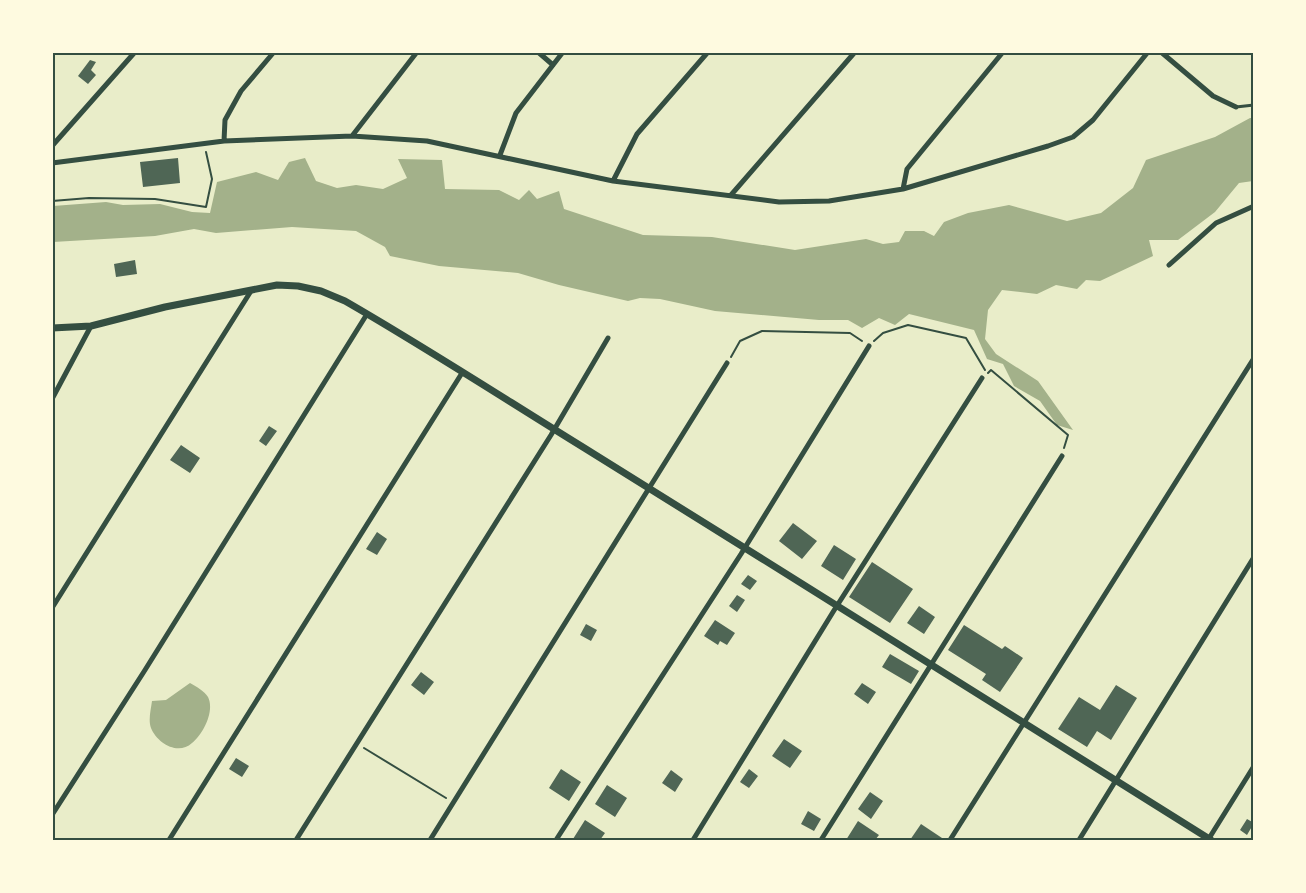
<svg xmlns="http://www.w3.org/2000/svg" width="1306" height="893" font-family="'Sofia Sans Condensed',sans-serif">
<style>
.water{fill:#a3b18a}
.building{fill:#4f6655}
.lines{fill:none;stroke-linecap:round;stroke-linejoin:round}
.path{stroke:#344e41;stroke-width:2}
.service{stroke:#344e41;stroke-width:3}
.minor{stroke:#344e41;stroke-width:5}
.tertiary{stroke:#344e41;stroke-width:7}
.neatline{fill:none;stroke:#344e41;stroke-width:2}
</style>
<rect width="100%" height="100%" fill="#e9edc9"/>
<path class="water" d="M1250,118H1253V181L1239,183L1215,212L1178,240H1149L1153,256L1100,281L1086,280L1077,289L1056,285L1037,294L1002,290L988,310L985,339L996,354L1038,381L1073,430L1057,425L1040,401L1014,386L1003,364L987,359L974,330L909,314L895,325L879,318L862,328L848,320H819L715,311L660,299L640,298L628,301L559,285L518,273L439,266L390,256L385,247L356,231L292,227L216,233L194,229L155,236L53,242V206L106,202L123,205L160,204L192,212L210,213L217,182L256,172L278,180L289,162L305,158L316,181L337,188L356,185L383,189L407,178L398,159L442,160L445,189L499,190L519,200L529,190L537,199L559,191L564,209L643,235L712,237L795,250L866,239L883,244L899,242L905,231H924L934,236L944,222L968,213L1009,205L1067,221L1101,213L1133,188L1146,160L1215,137Z
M190,683C197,687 204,691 208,697C215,711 203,734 192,743C178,756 157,743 151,728C148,720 151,709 152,701L166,700Z"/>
<path class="building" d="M90,60L96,62L91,70L96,75L88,84L78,76Z
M178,158L180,183L143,187L140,162Z
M135,260L137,274L116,277L114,264Z
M269,426L277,431L266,446L259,441Z
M181,445L200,458L190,473L170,460Z
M793,523L817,541L802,559L779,541Z
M377,532L387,539L377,555L366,549Z
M834,545L856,559L843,580L821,566Z
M872,562L913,589L890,623L849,597Z
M748,575L757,581L750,590L741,584Z
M737,595L745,600L737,612L729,606Z
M919,606L935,617L924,634L907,623Z
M715,620L735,633L727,645L720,641L718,645L704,636Z
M586,624L597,630L591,641L580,635Z
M964,625L1002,649L1005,646L1023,658L1000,692L982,680L986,674L948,650Z
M890,654L919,671L911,684L882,667Z
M421,672L434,682L424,695L411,685Z
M862,683L876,692L868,704L854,694Z
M1116,685L1137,698L1111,740L1097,731L1087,747L1058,729L1079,697L1100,710Z
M784,739L802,751L790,768L772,756Z
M236,758L249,766L242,777L229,769Z
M561,769L581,782L569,801L549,788Z
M749,769L758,776L749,788L740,782Z
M671,770L683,779L675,792L662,783Z
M607,785L627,798L615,817L595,804Z
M870,792L883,801L871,819L858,809Z
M808,811L821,819L814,831L801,824Z
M1247,819L1254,823L1247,835L1240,830Z
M585,820L605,833L600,840L573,839Z
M858,821L879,835L875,840H846Z
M921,824L945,840H910Z"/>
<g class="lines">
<path class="path" d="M52,201L89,198L155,199L206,207L212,179L206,152
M874,341L883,333L908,325L966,338L985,370
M731,357L740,341L762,331L850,333L862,341
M988,373L991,370L1068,435L1064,448
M364,748L446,798"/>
<path class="service" d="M1236,107L1254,105"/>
<path class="minor" d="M538,52L553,65
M1161,52L1213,96L1236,107
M352,136L417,52
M224,141L225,120L241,91L274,52
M52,146L135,52
M500,155L516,113L563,52
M52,163L224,141L352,136L427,141L613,181L779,202L829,201L903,189L1048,146L1073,137L1093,120L1148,52
M613,181L637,134L708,52
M903,189L907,169L1003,52
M731,195L855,52
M1169,265L1216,223L1254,206
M52,399L91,326
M52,608L251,291
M52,815L145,670L367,314
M169,840L462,373
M296,840L551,435L608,338
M430,840L727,363
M556,840L741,554L869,346
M693,840L833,612L982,378
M821,840L1062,456
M950,840L1254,358
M1079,840L1254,557
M1208,840L1254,766"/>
<path class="tertiary" d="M52,328L91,326L165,307L277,285L298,286L321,291L345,301C430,350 511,403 594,454C800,582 1005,711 1211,840"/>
</g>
<rect width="1306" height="893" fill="none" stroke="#fefae0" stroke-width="108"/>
<rect x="54" y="54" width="1198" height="785" class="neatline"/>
</svg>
